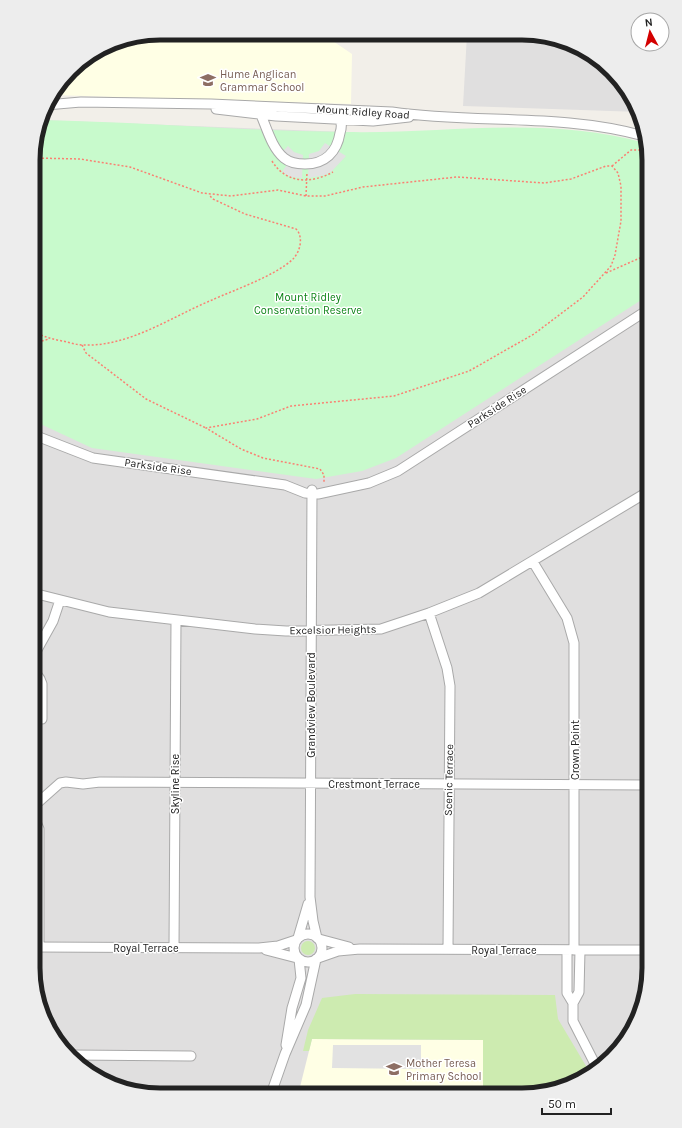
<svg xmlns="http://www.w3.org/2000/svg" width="682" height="1128" font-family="Karla,sans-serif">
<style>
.residential{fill:#e0dfdf}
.education{fill:#ffffe5}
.grass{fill:#cdebb0}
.park{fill:#c8facc}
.parking{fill:#e2e2e2}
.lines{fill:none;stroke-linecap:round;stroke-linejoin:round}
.minor-casing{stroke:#a9a9a9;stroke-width:11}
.path{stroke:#fa8072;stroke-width:1.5;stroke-dasharray:2 2;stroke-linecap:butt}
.minor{stroke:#fff;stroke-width:9}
.labels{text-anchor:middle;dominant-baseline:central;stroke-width:3;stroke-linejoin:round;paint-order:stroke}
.education-label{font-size:11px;fill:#785e54;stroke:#fff;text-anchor:start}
.street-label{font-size:11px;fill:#222;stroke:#fff}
.park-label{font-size:11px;fill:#0c8416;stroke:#fff}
.rim{fill:none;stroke:#222;stroke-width:5}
</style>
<rect width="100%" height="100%" fill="#f2efe9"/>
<path class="residential" d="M467,34H538L599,59L640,112L463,106Z
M41,120L346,132L649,160V976L639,1016L623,1045L570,1085L522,1095L144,1094L83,1069L43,1016L33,968L34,144Z"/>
<path class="education" d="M160,33H321L352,54L351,104L53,95L76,65L112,43Z
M312,1039L484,1040L483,1095L296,1094L300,1087Z"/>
<path class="grass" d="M301 948a7 7 0 1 1 14 0a7 7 0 1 1-14 0Z
M355,994L555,995L558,1019L589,1071L570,1085L522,1095H483V1040L312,1039L309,1051H303L308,1030L322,998Z"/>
<path class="park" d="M41,120C143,122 244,131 346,132C448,134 544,115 645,143L649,160V295L396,458L362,471L316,479L92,448L34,421V144Z"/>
<path class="parking" d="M325,143L346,156L332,171L325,175L308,178L309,154L319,151Z
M288,146L294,152L303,155L302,178L291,177L282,172L286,166L283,151Z
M333,1045H421V1069L332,1068Z"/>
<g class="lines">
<defs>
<path id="minor" d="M46,105L81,102L211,104L392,112C475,124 562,113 644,136
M216,109L276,116L373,121L409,117
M261,115C267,129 272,148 284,158C290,163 298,164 305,164C325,164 337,152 340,133C342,127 342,121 338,116
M34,435L93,458L285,485L305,493L318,494L369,483L398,471L649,309
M312,490L310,897L313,921L317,938
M533,562L567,618L574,643V950
M33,593L109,612L255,629L286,631L381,629L429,613L479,593L649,491
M429,613L447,668L450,686L448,949
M33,657L53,621L60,600
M33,669L40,679L42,684V719
M33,807L60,783L66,782L83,784L100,782L649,785
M33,815L39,829V947
M294 948a14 14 0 1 1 28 0a14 14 0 1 1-28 0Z
M298,938L308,904
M319,939L349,947
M33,947L259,948L278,946L296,940
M174,948L176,620
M266,950L297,958
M567,950V993L573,1003V1021L596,1066
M318,958L338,951L360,949L649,950
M573,1003L579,992L580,950
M286,1045L292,1008L301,978L299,959
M72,1055L191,1056
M271,1094L285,1054L306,1005L316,959"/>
</defs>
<use href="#minor" class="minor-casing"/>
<path class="path" d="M34,158L80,159L130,167L202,193L231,196L278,190L306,196H325L363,187L457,177L544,183L571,179L606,166H612L618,173L621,186V221L615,255L611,266L583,297L534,334L469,371L394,396L291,406L257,419L206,428L241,449L263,458L320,469L324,475V483
M272,161C286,184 311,184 333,172
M612,166L631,150H647
M306,196L307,172
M606,273L649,254
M34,331C43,337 52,339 62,341C69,342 76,345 83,345C129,347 171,317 212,300C234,290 275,276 293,259C300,252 304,237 296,229L245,214L213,199L209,195
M34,343L49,339
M82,345L86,353L146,399L206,428"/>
<use href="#minor" class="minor"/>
</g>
<defs>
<symbol id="school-bare" viewBox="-9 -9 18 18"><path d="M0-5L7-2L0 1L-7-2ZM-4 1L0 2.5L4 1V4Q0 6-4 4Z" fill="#8d6e63" stroke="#fff" stroke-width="2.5" paint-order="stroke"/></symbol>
</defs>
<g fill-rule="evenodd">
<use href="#school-bare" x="197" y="69" width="22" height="22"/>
<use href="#school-bare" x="383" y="1058" width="22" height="22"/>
</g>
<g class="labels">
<g class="education-label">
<text x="220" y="74">Hume Anglican<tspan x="220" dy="13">Grammar School</tspan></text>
<text x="406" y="1063">Mother Teresa<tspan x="406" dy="13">Primary School</tspan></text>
</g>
<g class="street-label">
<text transform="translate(363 112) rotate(4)">Mount Ridley Road</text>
<text transform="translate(497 407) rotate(-33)">Parkside Rise</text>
<text transform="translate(158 467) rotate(8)">Parkside Rise</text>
<text transform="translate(333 630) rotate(-1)">Excelsior Heights</text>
<text transform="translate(311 705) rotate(-90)">Grandview Boulevard</text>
<text transform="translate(575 750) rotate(-90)">Crown Point</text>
<text transform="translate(449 780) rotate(-89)">Scenic Terrace</text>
<text transform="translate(175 784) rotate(-90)">Skyline Rise</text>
<text x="374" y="784">Crestmont Terrace</text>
<text x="146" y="948">Royal Terrace</text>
<text x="504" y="950">Royal Terrace</text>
</g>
<g class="park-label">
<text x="308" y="297">Mount Ridley<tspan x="308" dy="13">Conservation Reserve</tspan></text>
</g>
</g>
<path d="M0 0H682V1128H0ZM160 40H522A120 120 0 0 1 642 160V968A120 120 0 0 1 522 1088H160A120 120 0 0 1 40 968V160A120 120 0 0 1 160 40Z" fill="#ededed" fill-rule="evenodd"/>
<path class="rim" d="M160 40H522A120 120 0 0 1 642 160V968A120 120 0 0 1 522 1088H160A120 120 0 0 1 40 968V160A120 120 0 0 1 160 40Z"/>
<g transform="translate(650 32) rotate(353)"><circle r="19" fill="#ffffff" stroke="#a7a7a7"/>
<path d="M0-3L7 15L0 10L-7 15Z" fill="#d40000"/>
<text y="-6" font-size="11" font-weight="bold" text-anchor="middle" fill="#222222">N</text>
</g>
<path d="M542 1108v6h69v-6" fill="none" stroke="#222222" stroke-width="2"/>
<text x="548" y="1108" font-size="12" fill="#222222" stroke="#ffffff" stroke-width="3" paint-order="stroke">50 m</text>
</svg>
